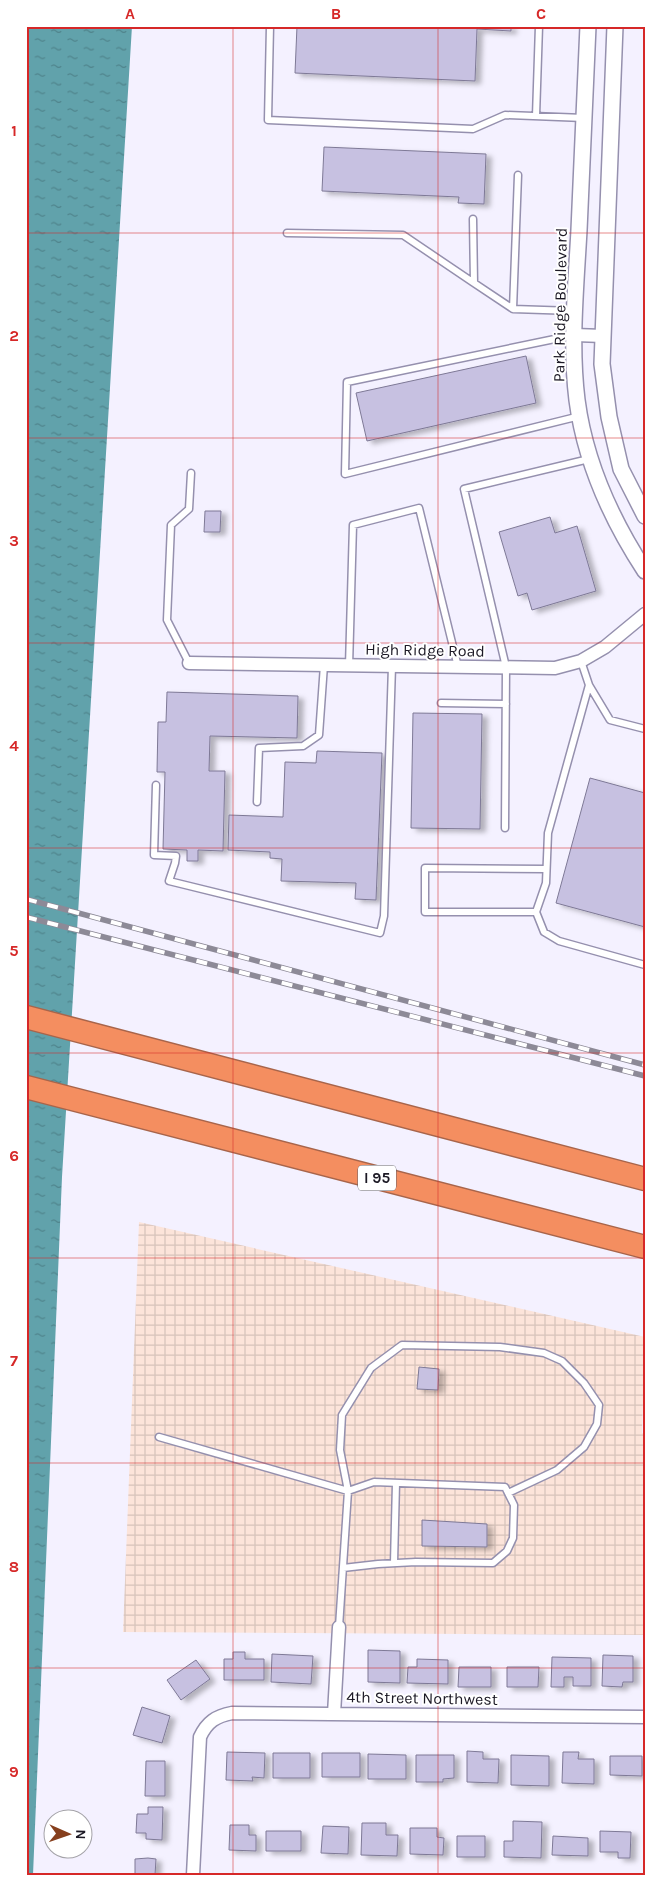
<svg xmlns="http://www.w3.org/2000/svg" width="671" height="1901" font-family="Karla,sans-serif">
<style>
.industrial{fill:url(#industrial-grid)}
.water{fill:url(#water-ripples)}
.building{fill:#c7c1e1;stroke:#7e7996;filter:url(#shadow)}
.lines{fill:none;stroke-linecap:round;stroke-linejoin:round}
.service-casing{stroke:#9590ae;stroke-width:9}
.minor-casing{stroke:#9590ae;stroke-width:15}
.tertiary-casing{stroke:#9590ae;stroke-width:18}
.motorway-casing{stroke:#a8654b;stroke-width:25}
.service{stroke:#fff;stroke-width:6}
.minor{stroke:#fff;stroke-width:12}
.tertiary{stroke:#fff;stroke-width:15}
.motorway{stroke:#f48e60;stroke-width:22}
.rail-casing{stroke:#8d8a97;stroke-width:5.5}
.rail{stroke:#fff;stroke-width:4;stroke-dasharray:11;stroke-linecap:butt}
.grid{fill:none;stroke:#d62828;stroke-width:1;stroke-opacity:0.55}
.labels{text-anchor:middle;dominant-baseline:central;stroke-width:4;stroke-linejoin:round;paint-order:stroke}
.shield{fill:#fff;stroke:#605e66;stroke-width:1}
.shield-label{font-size:15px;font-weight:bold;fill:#1c1925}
.street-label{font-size:16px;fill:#1c1925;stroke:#fff}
.neatline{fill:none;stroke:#d62828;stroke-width:2}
.grid-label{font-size:16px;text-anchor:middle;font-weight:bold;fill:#d62828}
</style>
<defs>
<pattern id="industrial-grid" width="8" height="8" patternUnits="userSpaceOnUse" patternTransform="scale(1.25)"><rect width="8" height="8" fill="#fce4da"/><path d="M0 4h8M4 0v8" fill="none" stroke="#d7c3bb"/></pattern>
<pattern id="water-ripples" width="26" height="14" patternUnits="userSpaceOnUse" patternTransform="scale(1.25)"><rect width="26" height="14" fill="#61a2ab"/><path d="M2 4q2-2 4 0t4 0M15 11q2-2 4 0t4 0" fill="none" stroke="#4f838b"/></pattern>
<filter id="shadow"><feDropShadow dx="5.5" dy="3" stdDeviation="2.5" flood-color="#0004"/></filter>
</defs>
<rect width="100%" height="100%" fill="#f4f1ff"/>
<path class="industrial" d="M139,1222L645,1337L642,1433L645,1434V1635L123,1632Z"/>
<path class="water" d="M26,26H132L62,1177L33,1875H26Z"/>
<path class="building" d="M297,26H511V31L477,29L475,81L295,73Z
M324,147L486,154L484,204L458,203L459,197L322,191Z
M526,356L536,403L367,441L356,393Z
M205,511H221L220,532H204Z
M550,517L555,533L577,526L596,591L532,610L527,593L518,596L499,532Z
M167,692L298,696L297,738L210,736L209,771H225L223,851L198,850V861H187V850L163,849L165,772H157L158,722H166Z
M413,713L482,714L480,829L411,828Z
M317,751L382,753L376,900L355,899L356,883L281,881L282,859L270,858V852L228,850L229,815L283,817L285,762L316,763Z
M590,778L645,793V927L556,903Z
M419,1367L439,1369L438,1390L417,1389Z
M422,1520L487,1524V1547L422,1546Z
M368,1650L400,1651V1683L368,1682Z
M233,1652H245V1659H264V1680H224V1659H233Z
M272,1654L313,1656L311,1684L271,1682Z
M603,1655L633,1656V1682H623L622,1687L602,1686Z
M552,1657L591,1658V1686H573V1677H564V1687H551Z
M417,1659L448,1660V1684L407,1683L408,1667H417Z
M196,1660L210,1679L181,1700L167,1680Z
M459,1667H491V1687H458Z
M507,1667H539L538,1687H507Z
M142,1707L170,1716L162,1743L133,1735Z
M467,1751L483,1752V1759H499L498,1783L467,1782Z
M227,1752L265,1753L264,1778L252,1777L253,1781L226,1780Z
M563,1752H579L578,1759H594V1784L562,1783Z
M273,1753H310V1778H273Z
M322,1753H360V1777H322Z
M368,1754L406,1755V1779H368Z
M416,1755H454V1778L443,1779V1782H416Z
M511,1755L549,1756V1786L511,1785Z
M610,1756H642V1776L610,1775Z
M146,1761H165V1796H145Z
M148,1807H163L162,1840L146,1839V1833H136L137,1814H148Z
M513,1821L542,1822L541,1858L504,1857V1841H513Z
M362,1823H386V1835H398L397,1856L361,1855Z
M230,1825H249V1835H256V1851L229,1850Z
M323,1826L349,1827L348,1854L321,1853Z
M410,1828H437V1837L444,1838L443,1855L410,1854Z
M266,1831H301V1851H266Z
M600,1831L631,1832L630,1858H618V1852H600Z
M457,1836H485V1857H457Z
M553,1836L588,1838V1856L552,1855Z
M148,1858L156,1859L155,1875H135V1859Z"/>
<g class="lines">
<defs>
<path id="service" d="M270,26L268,120L473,129L505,115L584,118
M536,116L539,26
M518,175L513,309L574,311
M473,219L474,283L513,309
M287,233L403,235L474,283
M574,335L347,382L345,474L580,416
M581,661L589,685L610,720L645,729
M189,663L167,620L171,525L189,509L191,473
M349,666L353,525L419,508L458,667
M589,685L548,833L546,883L536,912L544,932L559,941L645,965
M441,703L506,704
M156,785L154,855L176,856L175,863L169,881L380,933L384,916L392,666
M257,802L259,748L303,746L319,735L324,665
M505,828L506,667L464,489L589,459
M536,912H425V868L546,869
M159,1437L348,1491L339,1627
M394,1563L396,1483
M343,1568L378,1564L416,1562L493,1563L507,1551L513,1538L514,1505L505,1487L374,1482L348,1491L340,1450L342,1415L371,1368L402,1345L500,1347L544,1353L562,1361L584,1383L599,1405L597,1424L584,1447L557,1470L508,1493"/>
<path id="minor" d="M575,335L603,336
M189,663L555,668L581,661L605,647L645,614
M334,1714L339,1627
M193,1875L200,1737C207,1722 216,1716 232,1713L645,1717"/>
<path id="tertiary" d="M588,26C585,94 582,162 579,230C576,286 570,344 577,400C585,461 611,519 645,571
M615,26L602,364L609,417L621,469L645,516"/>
<path id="motorway" d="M26,1017L645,1179
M26,1087L645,1247"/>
</defs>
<use href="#service" class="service-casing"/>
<use href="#minor" class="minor-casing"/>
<use href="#tertiary" class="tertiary-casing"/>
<use href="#motorway" class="motorway-casing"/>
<use href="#service" class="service"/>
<use href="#minor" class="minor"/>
<use href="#tertiary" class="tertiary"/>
<use href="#motorway" class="motorway"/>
<defs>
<path id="rail" d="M26,899L645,1065
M26,917L645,1076"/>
</defs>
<use href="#rail" class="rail-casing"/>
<use href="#rail" class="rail"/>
</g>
<path class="grid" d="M233,26V1875M438,26V1875M26,233H645M26,438H645M26,643H645M26,848H645M26,1053H645M26,1258H645M26,1463H645M26,1668H645"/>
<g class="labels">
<rect class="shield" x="358" y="1165.5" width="38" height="25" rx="4"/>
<g class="shield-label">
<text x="377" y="1178">I 95</text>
</g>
<g class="street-label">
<text transform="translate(560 305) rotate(-89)">Park Ridge Boulevard</text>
<text transform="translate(425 650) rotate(1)">High Ridge Road</text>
<text transform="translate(422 1698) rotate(1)">4th Street Northwest</text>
</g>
</g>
<rect width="671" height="1901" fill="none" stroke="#ffffff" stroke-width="55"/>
<g transform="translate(68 1834) rotate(92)"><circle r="24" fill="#ffffff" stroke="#a4a3a8"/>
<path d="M0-4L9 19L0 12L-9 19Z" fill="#863f1d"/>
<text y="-8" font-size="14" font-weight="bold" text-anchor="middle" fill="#1c1925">N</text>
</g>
<rect x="28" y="28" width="616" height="1846" class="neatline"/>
<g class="grid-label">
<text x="130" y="19">A</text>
<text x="336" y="19">B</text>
<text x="541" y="19">C</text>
<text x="14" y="136">1</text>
<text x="14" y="341">2</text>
<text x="14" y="546">3</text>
<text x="14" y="751">4</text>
<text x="14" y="956">5</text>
<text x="14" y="1161">6</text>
<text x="14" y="1366">7</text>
<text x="14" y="1572">8</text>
<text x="14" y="1777">9</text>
</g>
</svg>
